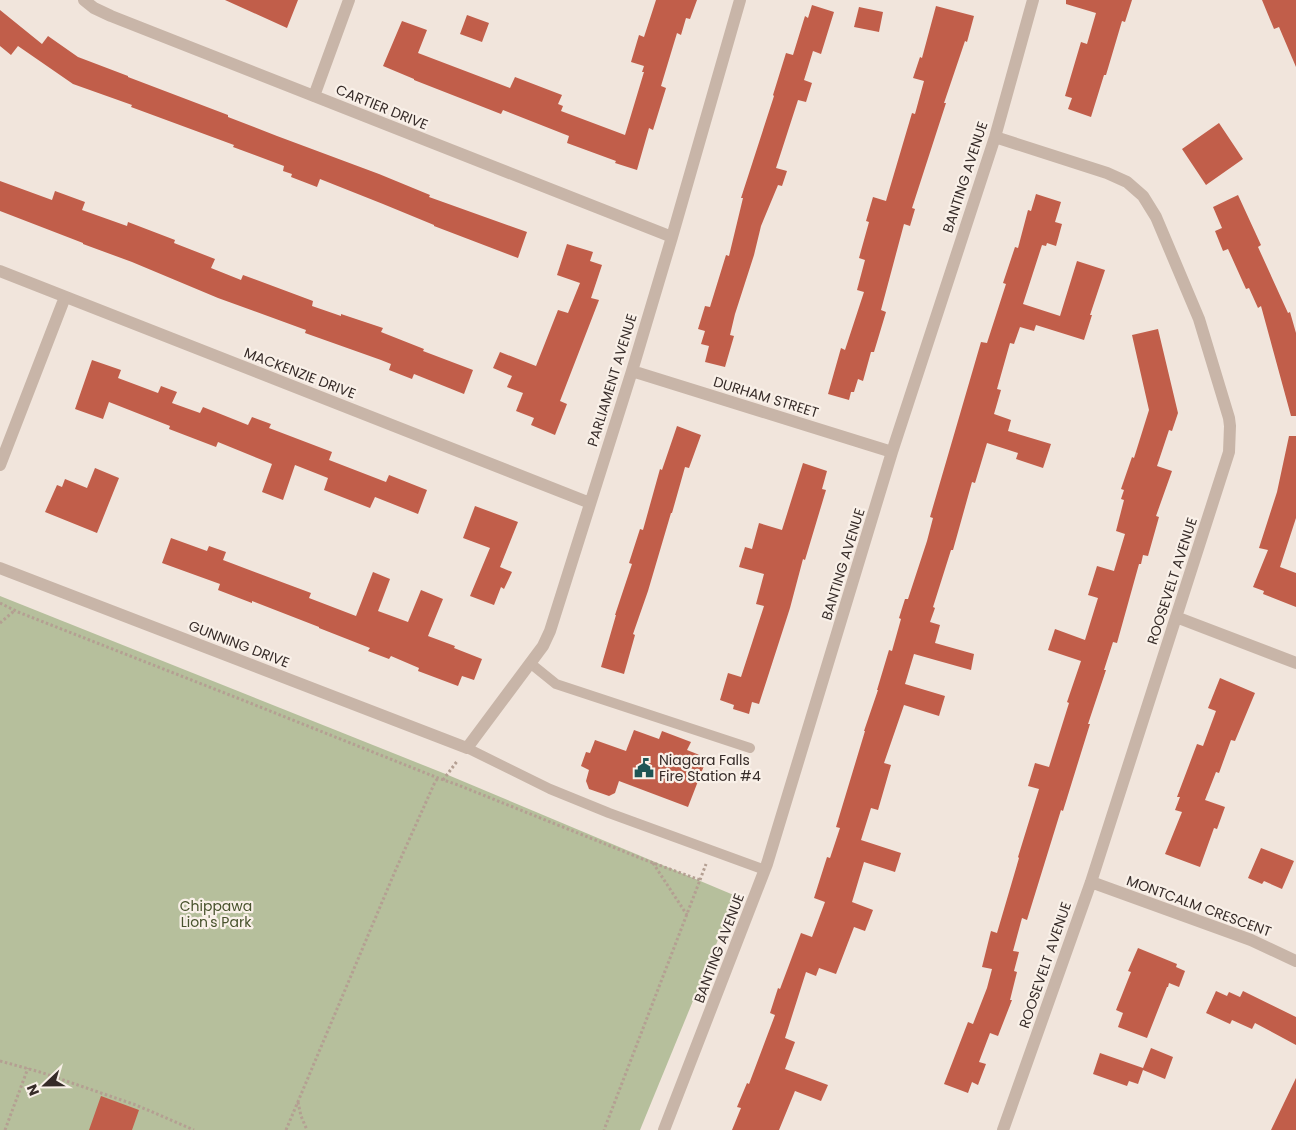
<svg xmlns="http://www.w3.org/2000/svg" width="1296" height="1130" font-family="Poppins,sans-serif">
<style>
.green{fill:#b6bf9c}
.building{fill:#c15e4a}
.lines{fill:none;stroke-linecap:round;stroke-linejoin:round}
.path{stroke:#b49f92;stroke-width:3;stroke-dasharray:2.5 2.5;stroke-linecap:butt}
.service{stroke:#c8b5a8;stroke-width:10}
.minor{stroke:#c8b5a8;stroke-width:12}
.labels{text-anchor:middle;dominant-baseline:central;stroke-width:4.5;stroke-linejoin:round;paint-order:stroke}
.street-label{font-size:14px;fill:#362b28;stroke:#f9f0e8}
.poi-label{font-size:14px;fill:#362b28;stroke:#f9f0e8;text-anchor:start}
.park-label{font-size:14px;fill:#48532d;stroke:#f9f0e8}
</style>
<rect width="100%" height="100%" fill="#f1e5dc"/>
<path class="green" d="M0,596L448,775L736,896L640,1130H0Z"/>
<path class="building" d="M225,0H298L287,28Z
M656,0H697L690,19L686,18L681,35L677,33L661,86L666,88L653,130L649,128L637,170L615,163L616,161L567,143L569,136L503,110L501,114L414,80V79L383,66L402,21L427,30L418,53L510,88L515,77L562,95L558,104L563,106L561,111L625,135L644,72H642L644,66L631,62L639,35L644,37Z
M1066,0H1132L1125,22L1122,21L1106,75H1104L1091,117L1068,109L1072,98L1065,96L1081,42L1087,44L1096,13L1066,4Z
M1262,0H1296V67L1279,27L1274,29Z
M812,5L834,12L821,54L813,51L804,80L812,83L806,102L798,100L776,168L787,171L782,186L778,185L761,226L754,255L735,314L730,335L734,336L725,367L705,362L709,346L701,344L705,331L698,329L705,306L710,307L726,255L729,256L743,198H741L774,96L773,95L786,53L793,55L805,16L808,18Z
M936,6L974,16L967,42L965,41L944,103H946L912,208L915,209L910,226L904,224L881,310L886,312L874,352H871L863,381L858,379L854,392H851L849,400L828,394L841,348L845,350L864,292L857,290L865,260L859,258L869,222L866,221L873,197L886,201L912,113L915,114L924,81L913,78L920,57L922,58Z
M859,7L883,12L879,32L854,27Z
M0,10L42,44L48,36L78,57L128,76V77L228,115V117L277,136L379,174L430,195L429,197L527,232L518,258L434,226V225L383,204L320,179L317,187L291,177L292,174L283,171L284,166L233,147L234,145L131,107L132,105L73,84L18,46L11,55L0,46Z
M467,15L489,23L482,42L460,34Z
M1219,123L1243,159L1206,185L1182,149Z
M0,181L52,200L55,191L85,202L82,210L127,226L128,222L175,240L174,243L215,259L211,268L241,280L243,275L313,301L312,306L341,316V314L383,328L381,332L424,349L423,351L473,370L464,394L414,374L412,379L389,370L391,364L381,360L305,333L306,330L218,298L132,262L83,244V243L0,211Z
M1036,194L1061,202L1055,222L1062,224L1056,246L1047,243L1046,246L1042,245L1023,304L1060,316L1077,261L1105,270L1090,315H1092L1084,340L1036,325L1034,331L1020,327L1014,344L1010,343L997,389L1001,390L994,414L1011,420L1008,431L1051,444L1043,468L1016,459L1018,453L987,443L975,483L972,482L953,550H951L933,607L935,608L930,622L940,625L935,643L974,654L971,670L914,654L905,684L945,696L939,716L904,705L884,763L891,765L878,810L871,808L861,840L901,853L895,872L864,862L852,902L873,910L865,931L854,927L836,974L819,968L816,976L806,972L785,1038L795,1042L785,1069L828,1085L821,1101L795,1091L779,1130H732L741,1108L737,1107L747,1083L749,1084L775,1015L770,1013L778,988L780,989L801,933L812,937L825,902L814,898L827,857L830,858L840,828L836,827L865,731H864L878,690H877L889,650L892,651L901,619L899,618L905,599H908L927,541L933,518L930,517L981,342L987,343L1006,284L1003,283L1015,247L1018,248L1028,210L1031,211Z
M1238,195L1261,245L1258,247L1288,313L1290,312L1296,333V416H1291L1261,306L1258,308L1249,288L1246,289L1228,249L1223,251L1215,231L1222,228L1213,207Z
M567,244L593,252L590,261L602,265L591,298L599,300L560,401L567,404L555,435L531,425L534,418L516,411L523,393L507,387L512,376L493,368L500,352L536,366L558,310L568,313L580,283L557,275Z
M1158,329L1178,413L1172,431L1169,430L1157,466L1172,471L1156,516L1159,517L1148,556L1143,555L1141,564H1139L1117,643L1113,642L1104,670H1106L1088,724H1090L1063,811L1061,810L1027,920L1022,918L1013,951L1019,952L1014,971L1017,972L1010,1000H1012L998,1036L990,1033L979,1062L986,1064L978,1085L972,1082L968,1093L944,1084L968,1022L973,1024L987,988L992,969L982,967L991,931L997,933L1019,858L1018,857L1039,789L1028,786L1035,763L1049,767L1069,703L1067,702L1081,661L1048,650L1055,629L1085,640L1098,598L1088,595L1097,566L1114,571L1125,534L1116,531L1124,500L1121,499L1124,490L1121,489L1132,457L1134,458L1149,410L1132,335Z
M92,360L121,370L118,378L158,393L161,386L177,392L172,403L200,413L203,407L248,425L252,417L271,424L269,428L332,452L329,460L386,482L389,475L427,490L418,514L375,497L370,508L324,490L328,478L295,465L283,500L262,492L272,464L218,442L216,447L169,429L170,426L109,402L103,419L75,409Z
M677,426L701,435L689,468L685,467L672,513H671L648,591L633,634L635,635L624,674L601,667L616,615H615L632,564L629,563L640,529L643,530L660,469L662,470Z
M1289,436H1296V518L1280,567L1296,573V607L1263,594L1264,591L1253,587L1268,550L1259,548L1277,492Z
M803,463L827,471L822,489L826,490L805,560L803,559L790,608L759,704L752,702L749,714L733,709L734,705L720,700L728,673L741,677L764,606L756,604L764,574L739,567L745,547L752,549L759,523L782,530Z
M95,468L119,478L97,533L45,512L57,485L62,487L65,479L87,488Z
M475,506L518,522L500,567L512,572L504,589L501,587L494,605L470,596L490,548L463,538Z
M171,538L207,551L209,546L226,552L223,560L311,593L309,598L356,616L373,572L390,579L378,611L408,622L421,590L443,599L428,636L455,646L454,648L482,659L474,680L462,676L458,686L418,671L419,668L391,656L389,659L368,651L370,648L319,628V627L252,601V603L218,590L220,584L162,563Z
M1220,678L1255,693L1235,741L1231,740L1219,773L1216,772L1205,800L1225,807L1217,829L1214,828L1200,867L1165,854L1182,812L1175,810L1180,797H1177L1197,744L1203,746L1216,711L1208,708Z
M634,730L659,739L662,731L691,742L687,750L707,758L688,807L619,781L615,793L609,796L589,789L586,781L589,770L581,766L586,752L590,753L595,740L626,751Z
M1261,848L1294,861L1282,889L1264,881L1262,884L1248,878Z
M1138,948L1177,964L1176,967L1185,971L1179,987L1169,983L1168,987H1167L1147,1038L1118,1027L1123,1013L1116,1010L1131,972L1128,971Z
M1216,991L1227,996L1229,992L1240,997L1243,991L1296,1017V1045L1255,1023L1252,1029L1232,1020L1230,1024L1206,1013Z
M1151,1048L1173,1057L1165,1079L1143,1070L1138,1084L1129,1081L1127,1086L1093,1074L1100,1053L1143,1068Z
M1296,1078V1130H1271Z
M101,1096L139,1110L132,1130H89Z"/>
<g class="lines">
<path class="path" d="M0,603L18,612L245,701L438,778L458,785L645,860L700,880L604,1130
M0,623L14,611
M443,780L458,760
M653,863L687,915
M700,880L706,864
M0,1061L40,1072L136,1105L194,1130
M298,1102L301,1116L307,1130
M5,1130L28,1068
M286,1130L396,869L435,782L438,778"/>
<path class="service" d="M530,663L556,684L750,748
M467,748L550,789L609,813L765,870"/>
<path class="minor" d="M84,0L94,8L111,16L672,237
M314,96L349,0
M995,137L1107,173L1127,182L1143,196L1156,217L1199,319L1229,418L1230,426L1229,452L1091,882L1003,1130
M0,271L590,503
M632,371L892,452
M0,465L65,297
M0,568L467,748L543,646L550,631L632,371L672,237L740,0
M1176,617L1296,663
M1091,882L1251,940L1296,961
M664,1130L767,864L892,452L995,137L1033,0"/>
</g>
<defs>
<symbol id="civic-bare" viewBox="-9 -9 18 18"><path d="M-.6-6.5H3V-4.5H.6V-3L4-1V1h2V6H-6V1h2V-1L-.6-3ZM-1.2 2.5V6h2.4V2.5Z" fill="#1f5555" stroke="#f9f0e8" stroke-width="2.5" paint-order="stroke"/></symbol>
</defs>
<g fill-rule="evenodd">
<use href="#civic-bare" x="630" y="754" width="28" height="28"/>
</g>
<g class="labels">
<g class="street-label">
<text transform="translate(382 107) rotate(22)">CARTIER DRIVE</text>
<text transform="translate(965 177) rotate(-72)">BANTING AVENUE</text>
<text transform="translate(300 373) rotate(21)">MACKENZIE DRIVE</text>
<text transform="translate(612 380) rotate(-73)">PARLIAMENT AVENUE</text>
<text transform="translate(766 397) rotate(17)">DURHAM STREET</text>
<text transform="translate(843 564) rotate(-73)">BANTING AVENUE</text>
<text transform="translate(1172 581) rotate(-72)">ROOSEVELT AVENUE</text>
<text transform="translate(239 644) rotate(21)">GUNNING DRIVE</text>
<text transform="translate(1199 906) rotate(20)">MONTCALM CRESCENT</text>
<text transform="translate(719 948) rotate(-69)">BANTING AVENUE</text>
<text transform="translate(1045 965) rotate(-71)">ROOSEVELT AVENUE</text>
</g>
<g class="poi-label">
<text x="659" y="760">Niagara Falls<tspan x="659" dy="16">Fire Station #4</tspan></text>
</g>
<g class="park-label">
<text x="216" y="906">Chippawa<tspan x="216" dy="16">Lion's Park</tspan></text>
</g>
</g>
<g transform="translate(45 1085) rotate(248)" stroke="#f9f0e8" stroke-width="4" paint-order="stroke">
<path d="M0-4L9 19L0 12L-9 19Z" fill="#362b28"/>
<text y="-8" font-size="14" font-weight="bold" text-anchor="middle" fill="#362b28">N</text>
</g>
</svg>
